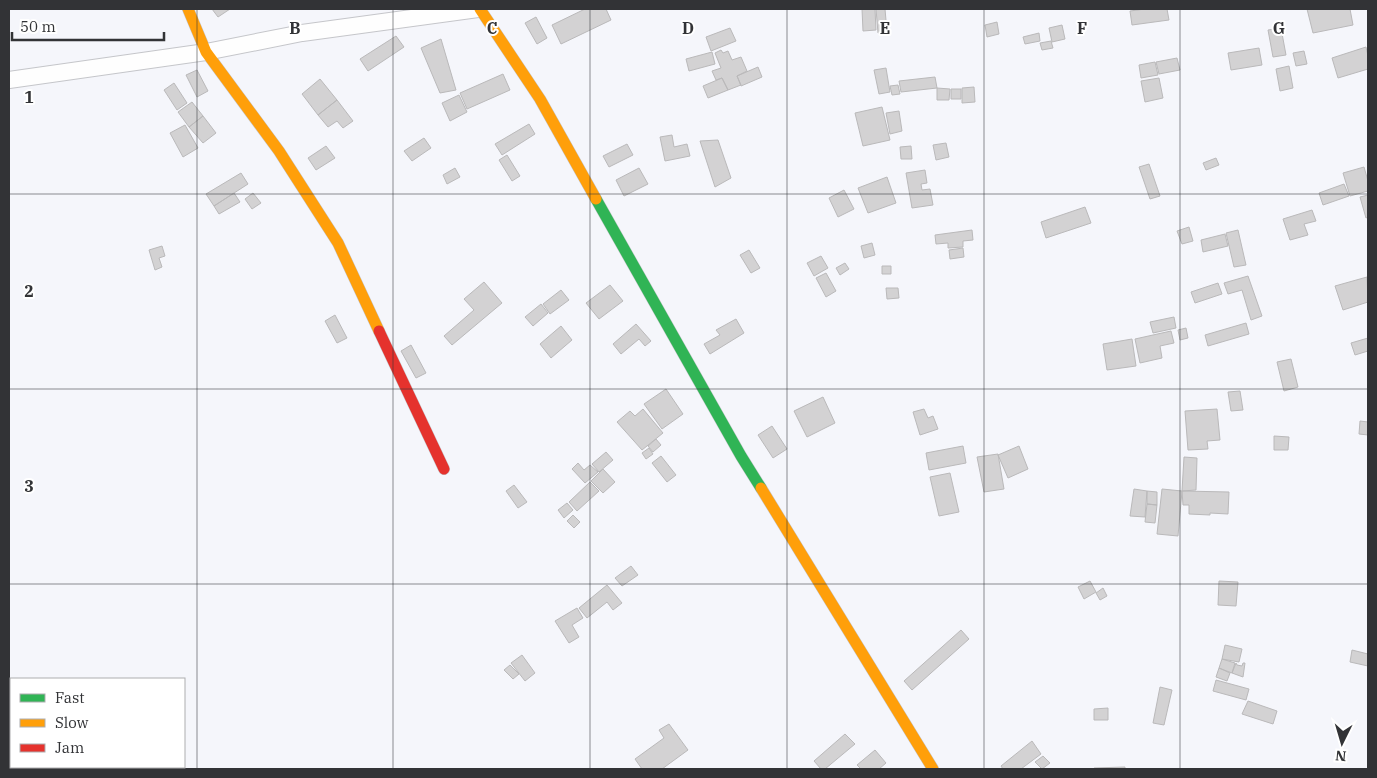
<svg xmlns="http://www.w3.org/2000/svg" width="1377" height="778" font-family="'IBM Plex Serif',serif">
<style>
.building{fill:#d3d2d3;stroke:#bab9ba}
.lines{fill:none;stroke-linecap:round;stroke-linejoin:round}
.street-casing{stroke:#c5c6ca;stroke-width:18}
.fast-casing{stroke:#c5c6ca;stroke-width:12}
.slow-casing{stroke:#c5c6ca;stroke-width:12}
.jam-casing{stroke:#c5c6ca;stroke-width:12}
.street{stroke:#fefefe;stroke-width:16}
.fast{stroke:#30b455;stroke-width:11}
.slow{stroke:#ff9f0a;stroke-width:11}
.jam{stroke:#e5322d;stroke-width:11}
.grid{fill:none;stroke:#323336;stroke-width:1;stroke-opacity:0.55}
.grid-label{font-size:16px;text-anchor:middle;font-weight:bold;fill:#323336;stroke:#fff;stroke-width:4;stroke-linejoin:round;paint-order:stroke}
</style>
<rect width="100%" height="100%" fill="#f5f6fb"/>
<path class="building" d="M212,9H230L218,17Z
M585,9H606L611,20L561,44L552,25Z
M862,9H875L876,30L863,31Z
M876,9H885L887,32L878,33Z
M1145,9H1167L1169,20L1132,25L1130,11Z
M1307,9H1350L1353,25L1313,33Z
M536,17L547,38L537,44L525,23Z
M997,22L999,34L987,37L985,25Z
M1062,25L1065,39L1052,42L1049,28Z
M730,28L736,41L711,51L706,37Z
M1281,28L1286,55L1273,57L1268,30Z
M1039,33L1040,41L1025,44L1023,37Z
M396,36L404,47L368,71L360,59Z
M441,39L456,90L440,93L421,48Z
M1051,41L1053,48L1042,50L1040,43Z
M1366,47L1368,56V69L1338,78L1332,58Z
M1259,48L1262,65L1231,70L1228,53Z
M721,50L723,53L728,51L732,60L741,57L747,71L737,76L741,85L728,90L722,78L716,80L712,71L721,68L715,53Z
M1304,51L1307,64L1296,66L1293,53Z
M712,52L715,64L689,71L686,59Z
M1177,58L1180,70L1159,74L1156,62Z
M1155,62L1158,75L1141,78L1139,65Z
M1289,66L1293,88L1280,91L1276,69Z
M758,67L762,77L741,86L737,76Z
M886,68L890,92L879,94L874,70Z
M197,70L208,91L197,97L186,75Z
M503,74L510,90L467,109L460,93Z
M935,77L937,88L901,92L899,81Z
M722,78L728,90L708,98L703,86Z
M1159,78L1163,98L1145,102L1141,81Z
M320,79L337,100L318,115L302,94Z
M174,83L187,103L177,110L164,90Z
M898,85L900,94L892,95L890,86Z
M974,87L975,102L962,103V88Z
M937,88L950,89L949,100H937Z
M951,89H961V99H951Z
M459,95L467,112L450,121L442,103Z
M337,100L353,121L343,128L337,121L328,127L318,115Z
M192,102L203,116L189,127L178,112Z
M882,107L890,140L863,146L855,113Z
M899,111L902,131L890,134L886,113Z
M203,116L216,133L203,143L189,127Z
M529,124L535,134L502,155L495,144Z
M185,125L198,148L183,157L170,133Z
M672,135L674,147L687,144L690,156L665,161L660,137Z
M424,138L431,148L412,161L404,151Z
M718,140L731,178L715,187L700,141Z
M946,143L949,157L936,160L933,145Z
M627,144L633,155L609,167L603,156Z
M326,146L335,158L316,170L308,158Z
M911,146L912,159H901L900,147Z
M507,155L520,176L512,181L499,160Z
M1216,158L1219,165L1206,170L1203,163Z
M1149,164L1160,196L1150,199L1139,167Z
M1364,167L1368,181V191L1350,196L1343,173Z
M455,168L460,177L447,184L443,175Z
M639,168L648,184L624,196L616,180Z
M925,170L927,183L921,184L922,190L930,189L933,205L912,208L906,173Z
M241,173L248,184L214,206L206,194Z
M887,177L896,203L868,213L858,188Z
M1344,184L1349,196L1323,205L1319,193Z
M844,190L854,209L838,217L829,198Z
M234,193L240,202L219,214L214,206Z
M253,193L261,203L252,209L245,199Z
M1368,195V217L1366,218L1360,197Z
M1085,207L1091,223L1046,238L1041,222Z
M1312,210L1316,221L1304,224L1308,235L1290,240L1283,219Z
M1189,227L1193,241L1182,244L1177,231Z
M972,230L973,240L963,241V247L948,248V243L936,244L935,235Z
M1238,230L1246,265L1234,267L1226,233Z
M1225,234L1228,246L1203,252L1201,240Z
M872,243L875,255L864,258L861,246Z
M162,246L165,256L159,258L162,267L155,270L149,250Z
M963,248L964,257L950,259L949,250Z
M749,250L760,268L751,273L740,255Z
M821,256L828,268L814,276L807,263Z
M845,263L849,269L840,275L836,268Z
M882,266H891V274H882Z
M826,273L836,291L826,297L816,278Z
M1248,276L1262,316L1251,320L1242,290L1228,294L1224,283Z
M1367,277L1368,302L1343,310L1335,286Z
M484,282L502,303L452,345L444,336L474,310L464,299Z
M1218,283L1222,294L1195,303L1191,292Z
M610,285L623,301L599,319L586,303Z
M886,288H898L899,298L887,299Z
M561,290L569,300L550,314L543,304Z
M541,304L548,313L533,326L525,317Z
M335,315L347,338L337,343L325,321Z
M1174,317L1176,328L1153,333L1150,322Z
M736,319L744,333L710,354L704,344L720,335L716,330Z
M1246,323L1249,334L1208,346L1205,335Z
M636,324L651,341L645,346L639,339L621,354L613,344Z
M561,326L572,340L551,358L540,344Z
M1186,328L1188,338L1180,340L1178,330Z
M1171,331L1174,343L1160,346L1162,358L1140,363L1135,339Z
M1368,338V351L1355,355L1351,343Z
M1132,339L1136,366L1107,370L1103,344Z
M411,345L426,373L416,378L401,351Z
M1291,359L1298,387L1284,391L1277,362Z
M666,389L683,414L662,429L644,404Z
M1240,391L1243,410L1231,411L1228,392Z
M823,397L835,423L807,437L794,411Z
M643,409L663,433L642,450L617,422L630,411L635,416Z
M924,409L928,418L933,416L938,429L920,435L913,412Z
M1217,409L1220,440L1207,441L1208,449L1188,450L1185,411Z
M1360,421L1368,422V435L1359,434Z
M772,426L787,449L773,458L758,435Z
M1274,436L1289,437L1288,450H1274Z
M656,439L661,445L653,452L648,446Z
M963,446L966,463L929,470L926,453Z
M1019,446L1028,469L1008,478L998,455Z
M649,448L653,454L646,459L642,453Z
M606,452L613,460L599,472L592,464Z
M998,454L1004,489L984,492L977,457Z
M661,456L676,475L667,482L652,463Z
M1184,457L1197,458L1196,490L1182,491Z
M578,463L584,470L590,465L598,472L585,483L572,469Z
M603,469L615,482L603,493L591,481Z
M950,473L959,512L939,516L930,477Z
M590,482L599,491L577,511L569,502Z
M514,485L527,502L518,508L506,491Z
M1134,489L1147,491L1145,517L1130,516Z
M1162,489L1182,491L1178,536L1157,534Z
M1147,491L1157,492V505L1147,504Z
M1182,491L1229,492L1228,514L1210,513V515L1189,514V505H1183Z
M567,503L573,510L564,518L558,510Z
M1147,504L1157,505L1155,523L1145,522Z
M573,515L580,522L574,528L567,521Z
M631,566L638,575L622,586L615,578Z
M1090,581L1096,592L1084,599L1078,587Z
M1219,581L1238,582L1236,606L1218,605Z
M607,585L622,603L613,610L607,602L587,618L579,608Z
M1103,588L1107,596L1100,600L1096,593Z
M577,608L583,618L572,625L579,637L569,643L555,621Z
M961,630L969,639L912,690L904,681Z
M1225,645L1242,649L1239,662L1222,659Z
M1352,650L1368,654V666L1350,662Z
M522,655L535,673L525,681L511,663Z
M1222,659L1235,663L1232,673L1219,668Z
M1236,663L1237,665L1242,666L1243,663H1245L1243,677L1232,673Z
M510,665L519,674L513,679L504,670Z
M1219,668L1230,673L1227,681L1216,677Z
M1216,680L1249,689L1246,700L1213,691Z
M1160,687L1172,690L1164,725L1153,723Z
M1248,701L1277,711L1273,724L1242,714Z
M1108,708V720H1094V709Z
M669,724L688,750L662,769H642L635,759L664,738L659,730Z
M845,734L855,744L825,769H821L814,761Z
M1032,741L1041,754L1021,769H1003L1001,766Z
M875,750L886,763L879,769H861L857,765Z
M1043,756L1050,763L1042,769L1035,762Z
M1125,767V769H1094V768Z"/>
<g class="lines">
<defs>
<path id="street" d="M9,80L206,52L302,33L478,9"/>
<path id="fast" d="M596,199L741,456L761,488"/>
<path id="slow" d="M188,9L206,52L279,151L338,243L379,331
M480,9L540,99L596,199
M761,488L933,769"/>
<path id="jam" d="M379,331L444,469"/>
</defs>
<use href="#street" class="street-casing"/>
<use href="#fast" class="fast-casing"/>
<use href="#slow" class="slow-casing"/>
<use href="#jam" class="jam-casing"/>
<use href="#street" class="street"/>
<use href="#fast" class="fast"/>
<use href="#slow" class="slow"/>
<use href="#jam" class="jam"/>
</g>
<path class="grid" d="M197,9V769M393,9V769M590,9V769M787,9V769M984,9V769M1180,9V769M9,194H1368M9,389H1368M9,584H1368"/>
<g class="grid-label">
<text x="295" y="34">B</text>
<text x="492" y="34">C</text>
<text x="688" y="34">D</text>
<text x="885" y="34">E</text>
<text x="1082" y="34">F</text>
<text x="1279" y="34">G</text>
<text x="29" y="103">1</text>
<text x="29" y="297">2</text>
<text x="29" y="492">3</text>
</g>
<rect width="1377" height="778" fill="none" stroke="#323336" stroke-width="20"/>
<rect x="10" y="678" width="175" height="90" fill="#ffffff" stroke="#adadaf"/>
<rect x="20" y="694" width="25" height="8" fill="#30b455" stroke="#adadaf"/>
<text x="55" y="703" font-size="15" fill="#323336">Fast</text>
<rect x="20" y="719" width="25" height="8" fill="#ff9f0a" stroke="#adadaf"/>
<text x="55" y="728" font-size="15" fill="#323336">Slow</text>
<rect x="20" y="744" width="25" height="8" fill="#e5322d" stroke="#adadaf"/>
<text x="55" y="753" font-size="15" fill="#323336">Jam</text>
<g transform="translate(1342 743) rotate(185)" stroke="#ffffff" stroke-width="4" paint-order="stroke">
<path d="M0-4L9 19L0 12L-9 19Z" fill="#323336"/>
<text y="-8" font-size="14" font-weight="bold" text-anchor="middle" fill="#323336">N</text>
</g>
<path d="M12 32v8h152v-8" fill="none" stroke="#323336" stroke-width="2.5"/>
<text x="20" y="32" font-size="15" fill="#323336" stroke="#ffffff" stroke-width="4" paint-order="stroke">50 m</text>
</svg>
